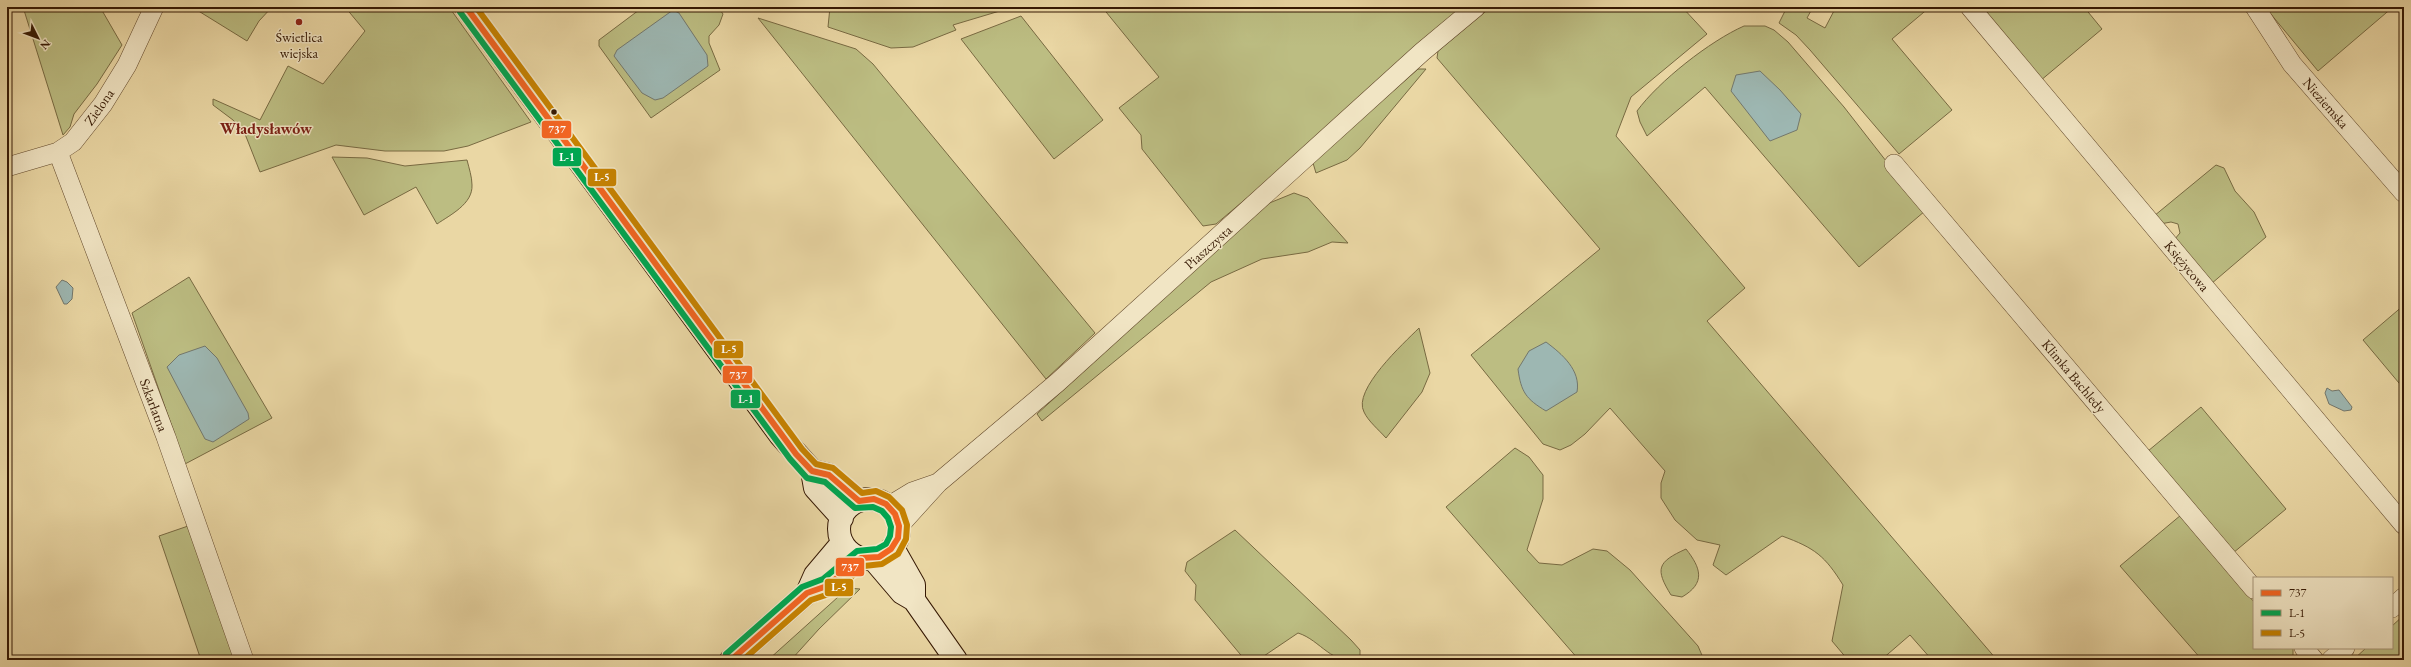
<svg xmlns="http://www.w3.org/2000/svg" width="2411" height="667" font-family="'EB Garamond',serif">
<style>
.green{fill:#bcbd82;stroke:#786a42}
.water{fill:#9db7b2;stroke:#73776c}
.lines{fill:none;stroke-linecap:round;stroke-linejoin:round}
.street-casing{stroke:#62482b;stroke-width:20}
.secondary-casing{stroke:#351803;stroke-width:24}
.street{stroke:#f1e5c4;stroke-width:19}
.secondary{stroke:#f1e5c4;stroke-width:22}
.bus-1-casing{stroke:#f1e5c4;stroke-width:9}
.bus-2-casing{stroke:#f1e5c4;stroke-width:9}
.bus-3-casing{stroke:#f1e5c4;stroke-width:9}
.bus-1{stroke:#f26522;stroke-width:6}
.bus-2{stroke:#00a651;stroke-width:6}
.bus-3{stroke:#c68201;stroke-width:6}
.poi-dot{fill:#8f2418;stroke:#f1e5c4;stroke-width:1.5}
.bus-dot{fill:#351803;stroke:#f1e5c4;stroke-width:1.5}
.labels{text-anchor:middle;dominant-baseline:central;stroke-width:3;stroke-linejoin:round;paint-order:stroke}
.poi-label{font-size:14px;fill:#351803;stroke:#f1e5c4}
.street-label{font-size:14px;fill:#351803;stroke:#f1e5c4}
.quarter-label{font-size:16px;font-weight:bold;fill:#7a1f14;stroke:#f1e5c4}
.line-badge{stroke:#f1e5c4;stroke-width:1.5}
.badge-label{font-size:11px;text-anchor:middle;font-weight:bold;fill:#fff}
</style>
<rect width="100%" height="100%" fill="#ead7a4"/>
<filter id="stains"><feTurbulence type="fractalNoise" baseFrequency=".005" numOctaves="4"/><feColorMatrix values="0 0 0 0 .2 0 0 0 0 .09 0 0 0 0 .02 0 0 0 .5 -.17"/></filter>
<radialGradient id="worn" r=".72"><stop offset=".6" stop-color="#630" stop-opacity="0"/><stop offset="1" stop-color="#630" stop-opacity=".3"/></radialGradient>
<path class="green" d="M23,7H100L122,45L97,84L74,114L70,127L63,135Z
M192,7H272L259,21L247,41Z
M345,7H449L531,122L468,146L444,151H385L336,145L260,172L245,134L233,120L213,105V99L260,120L288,66L323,84L365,31Z
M643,7H718L723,14L719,25L709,36V43L720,70L651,118L599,46V40Z
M830,7H1013L953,25L956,30L913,47L891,48L828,27Z
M1102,7H1462L1254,192L1216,224L1203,226L1142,149L1141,135L1119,108L1159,77Z
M1491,7H1682L1707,34L1631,97L1616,136L1745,288L1707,321L1997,660H1932L1910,635L1881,660H1848L1832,641L1843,585C1825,556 1815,548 1782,536L1726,575L1713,565L1720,545L1697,540L1675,520L1661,498V483L1665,471L1610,408L1585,434L1571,445L1560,450L1543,444L1471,355L1600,249L1437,58L1438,51Z
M1787,7H1813L1807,18L1825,28L1836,7H1930L1892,39L1952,110L1899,154L1810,50L1796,35L1779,23Z
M1979,7H2084L2102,29L2040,81Z
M2265,7H2393L2318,71Z
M1021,16L1103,120L1054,159L961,39Z
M758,18L856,49L873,64L1095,333L1046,379Z
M1744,26H1765L1774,30L1788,42L1844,107L1925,211L1859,267L1705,87L1647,136L1640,122L1637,111C1659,81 1710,41 1744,26Z
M1418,69H1426L1360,148L1347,160L1316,173L1313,163L1317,158Z
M332,157L367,158L405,166L467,160C469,168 472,177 472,185C473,204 450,215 437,224L416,187L364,215Z
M2216,165L2224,168L2235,191L2254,212L2266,237L2211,284L2174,240L2180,233L2178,224L2171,222L2160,224L2154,216Z
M1294,193L1308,198L1348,243L1332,242L1308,252L1262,259L1211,282L1042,421L1037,414L1267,204Z
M189,277L272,418L185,464L132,313Z
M2404,305V389L2363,340Z
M1419,328L1430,373L1422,392L1386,438C1379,430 1368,421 1364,412C1352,390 1404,343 1419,328Z
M2201,407L2286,509L2233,553L2148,451Z
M1515,448L1529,457L1543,475V499L1527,550L1539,563L1562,565L1593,549L1607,551L1630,570L1698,646L1704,660H1579L1446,507Z
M2181,515L2254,602V648H2293V660H2202L2120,566Z
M191,525L238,660H201L159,536Z
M1235,530L1351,640L1360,650V658C1332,667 1321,640 1298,633L1258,660H1245L1195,600L1196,585L1185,571L1187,562Z
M1686,549C1701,568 1706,583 1682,597L1671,595C1655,569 1657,562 1686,549Z
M848,588L860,589L819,629L791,660H768Z
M2404,615V660H2353L2366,648H2392V626Z"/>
<path class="water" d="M673,10L679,13L707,55L708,66L663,98L655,100L642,93L614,56L617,50Z
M1760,71L1780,90L1801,114L1797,130L1770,141L1731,91L1736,75Z
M62,280L67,282L73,288L72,299L67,304H64L56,287Z
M1546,342C1562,354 1581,370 1577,392L1546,411C1526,399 1521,392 1518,369L1529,351Z
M205,346L217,358L248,413L249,419L213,442L205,439L167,367L179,355Z
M2327,388L2332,391L2339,390L2352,407L2351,410L2344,411L2329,404L2325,393Z"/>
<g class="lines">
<defs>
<path id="street" d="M1970,7L2404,525
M2255,7L2292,64L2404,193
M58,152L166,437L244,660
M1894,164L2254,589
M7,167L58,152L73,142L103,104L127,65L154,7
M889,506L912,492L938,483
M899,526L938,483L1058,382L1422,52L1476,7
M2392,608L2404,597
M2304,648L2314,660
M2331,660L2345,648"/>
<path id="secondary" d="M466,7L780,435L812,471L829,475L859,501
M812,471L815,488L842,518
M839 529a30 30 0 1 1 60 0a30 30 0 1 1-60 0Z
M893,548L914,585V600
M873,559L902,593L914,600L956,660
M807,593L815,575L842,543
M731,660L807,593L827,586L861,558"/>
</defs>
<use href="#street" class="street-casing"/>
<use href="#secondary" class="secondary-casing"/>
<use href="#street" class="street"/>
<use href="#secondary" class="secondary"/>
<defs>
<path id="bus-1" d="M466,7L796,454L812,471L829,475L859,501L874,499L886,504L895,514L899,526L898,538L891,549L879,557L861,558L827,586L807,593L731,660"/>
<path id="bus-2" d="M460,12L790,459L807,478L825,482L855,508L873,507L882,511L888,518L891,527L890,536L886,544L877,549L857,551L823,579L802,587L726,654"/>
<path id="bus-3" d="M476,7L802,449L816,464L833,468L862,493L876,491L889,497L902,510L907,525L906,539L898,554L882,564L864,566L832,593L811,600L743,660"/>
</defs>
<use href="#bus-1" class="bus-1-casing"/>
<use href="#bus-2" class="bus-2-casing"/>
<use href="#bus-3" class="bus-3-casing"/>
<use href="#bus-1" class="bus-1"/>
<use href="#bus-2" class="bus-2"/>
<use href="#bus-3" class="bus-3"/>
</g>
<circle class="poi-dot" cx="299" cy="22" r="4"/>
<circle class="bus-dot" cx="554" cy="112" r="3.5"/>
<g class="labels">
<g class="poi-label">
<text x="299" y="37">Świetlica<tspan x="299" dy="16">wiejska</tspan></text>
</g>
<g class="street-label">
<text transform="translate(2326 103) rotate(49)">Nieziemska</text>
<text transform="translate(99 107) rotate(-55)">Zielona</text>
<text transform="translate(1208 247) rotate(-42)">Piaszczysta</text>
<text transform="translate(2187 266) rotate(50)">Księżycowa</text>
<text transform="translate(2074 376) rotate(50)">Klimka Bachledy</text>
<text transform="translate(154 405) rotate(69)">Szkarłatna</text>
</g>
<g class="quarter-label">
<text x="266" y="128">Władysławów</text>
</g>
</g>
<g class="line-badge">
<rect x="541" y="120" width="31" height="19" rx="4" fill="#f26522"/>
<rect x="552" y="147" width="30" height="20" rx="4" fill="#00a651"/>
<rect x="587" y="168" width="30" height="19" rx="4" fill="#c68201"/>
<rect x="713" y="340" width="31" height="19" rx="4" fill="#c68201"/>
<rect x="722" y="365" width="31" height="19" rx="4" fill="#f26522"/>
<rect x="730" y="389" width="31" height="20" rx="4" fill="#00a651"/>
<rect x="835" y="557" width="30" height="20" rx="4" fill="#f26522"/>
<rect x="824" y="578" width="30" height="19" rx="4" fill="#c68201"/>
</g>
<g class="badge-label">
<text x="557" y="133">737</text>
<text x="567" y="161">L-1</text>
<text x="602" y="181">L-5</text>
<text x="729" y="353">L-5</text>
<text x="738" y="379">737</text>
<text x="746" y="403">L-1</text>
<text x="850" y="571">737</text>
<text x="839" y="591">L-5</text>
</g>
<rect width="2411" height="667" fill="none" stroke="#ead7a4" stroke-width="24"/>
<rect x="8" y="8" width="2395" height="651" fill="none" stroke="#351803" stroke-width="2"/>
<rect x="12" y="12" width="2387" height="643" fill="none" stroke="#351803"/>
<rect x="2253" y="577" width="140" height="72" fill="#f1e5c4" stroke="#a69377"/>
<rect x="2261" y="590" width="20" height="6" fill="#f26522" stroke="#a69377"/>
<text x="2289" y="597" font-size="12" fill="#351803">737</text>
<rect x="2261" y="610" width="20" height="6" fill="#00a651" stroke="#a69377"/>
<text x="2289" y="617" font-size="12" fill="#351803">L-1</text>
<rect x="2261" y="630" width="20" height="6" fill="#c68201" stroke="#a69377"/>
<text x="2289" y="637" font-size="12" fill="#351803">L-5</text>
<g transform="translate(38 38) rotate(132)" stroke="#f1e5c4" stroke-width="3" paint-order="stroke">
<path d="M0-3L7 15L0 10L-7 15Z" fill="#351803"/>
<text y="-6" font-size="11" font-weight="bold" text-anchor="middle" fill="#351803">N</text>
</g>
<rect width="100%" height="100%" filter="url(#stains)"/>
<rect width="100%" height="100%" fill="url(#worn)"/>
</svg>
